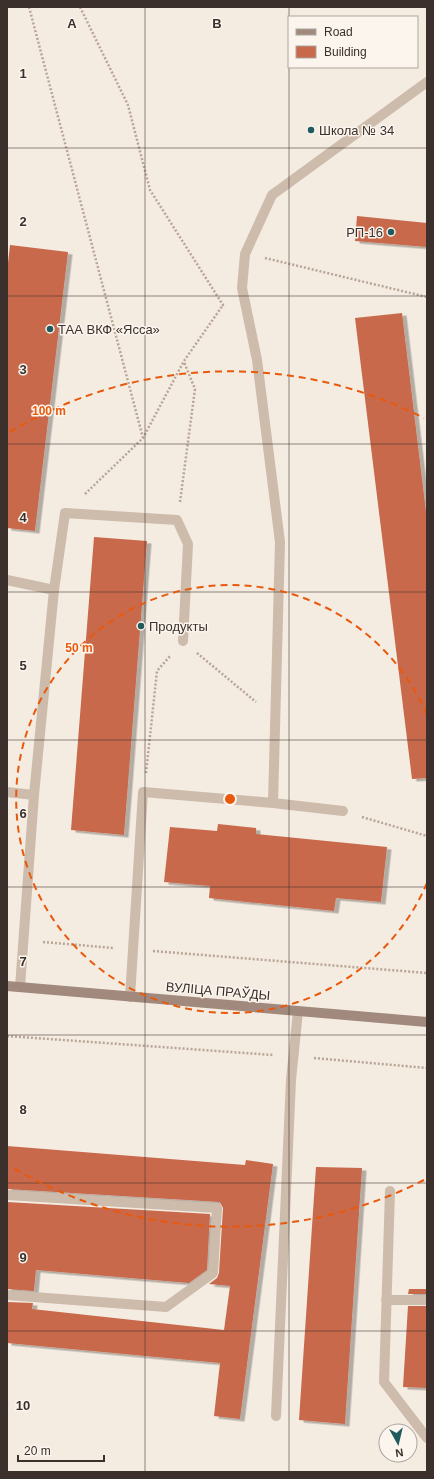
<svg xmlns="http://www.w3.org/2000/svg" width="434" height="1479" font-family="Helvetica,sans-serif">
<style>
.building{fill:#c8694b;filter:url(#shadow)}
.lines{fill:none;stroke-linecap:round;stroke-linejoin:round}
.path{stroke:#b9a596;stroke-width:2.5;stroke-dasharray:2 2;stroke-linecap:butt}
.lane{stroke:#cdbbac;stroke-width:10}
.secondary{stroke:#a18a7d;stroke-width:10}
.grid{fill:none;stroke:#3b302b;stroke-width:1;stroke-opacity:0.55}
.ring{fill:none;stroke:#e8590c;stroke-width:2;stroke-dasharray:7 5}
.poi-dot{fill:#1f5a5e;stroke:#fbf5ee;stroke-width:1.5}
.labels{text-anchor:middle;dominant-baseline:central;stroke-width:3;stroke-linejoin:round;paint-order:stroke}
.poi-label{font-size:13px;fill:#3b302b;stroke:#fbf5ee;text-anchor:start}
.street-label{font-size:13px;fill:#3b302b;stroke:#fbf5ee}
.grid-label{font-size:13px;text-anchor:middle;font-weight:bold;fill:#3b302b;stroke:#fbf5ee;stroke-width:3;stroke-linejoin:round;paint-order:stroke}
.centre{fill:#e8590c;stroke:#fbf5ee;stroke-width:2}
.ring-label{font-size:12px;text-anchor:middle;font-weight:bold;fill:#e8590c;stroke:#fbf5ee;stroke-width:3;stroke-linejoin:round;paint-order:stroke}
</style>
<defs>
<filter id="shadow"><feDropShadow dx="4.5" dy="2.5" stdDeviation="0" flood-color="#0004"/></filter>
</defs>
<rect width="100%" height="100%" fill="#f4ebe1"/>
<path class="building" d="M357,216L427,223V247L355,241Z
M10,245L68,252L35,531L7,528V272Z
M402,313L427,520V778L412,779L355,318Z
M94,537L147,541L124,835L71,830Z
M218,824L256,828V834L387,847L381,902L336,898L334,911L209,898L210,886L164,882L170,827L217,831Z
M7,1146L245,1165L246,1160L273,1164L240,1419L214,1416L220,1363L7,1343V1302L33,1303L32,1309L224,1330L230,1286L209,1284L217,1278L219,1273L223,1208L220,1202L7,1189Z
M316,1167L362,1168L345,1424L299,1420Z
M7,1202L210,1214L207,1270L189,1283L36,1270L34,1291L7,1289Z
M409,1289H427V1294H408Z
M408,1306H427V1388L403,1387Z"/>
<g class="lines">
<path class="path" d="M29,7L143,438
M80,7L128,105L150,190L223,305L224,304
M265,258L427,297
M85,494L143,438L184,361L223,305
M180,502L195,389L184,362
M197,653L256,702
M146,773L157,671L171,655
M362,817L427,836
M43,942L114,948
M153,951L427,973
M7,1036L273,1055
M314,1058L427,1068"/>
<path class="lane" d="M7,580L54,590L34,795L20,987
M54,590L65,513L177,520L188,544L183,641
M7,792L34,795
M273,803L280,542L257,360L242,288L245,254L272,195L427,82
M130,997L143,792L273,803L343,811
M390,1191L384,1382L427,1438
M7,1195L217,1208L213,1273L166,1307L7,1295
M386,1300H427
M276,1416L291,1080L298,1011"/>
<path class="secondary" d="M7,986L427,1022"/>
</g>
<path class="grid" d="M145,7V1472M289,7V17M289,67V1472M7,148H427M7,296H427M7,444H427M7,592H427M7,740H427M7,887H427M7,1035H427M7,1183H427M7,1331H427"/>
<g class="ring">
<path d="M427 883A214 214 0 1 1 427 715"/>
<path d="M424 1180A428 428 0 0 1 10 1166M10 432A428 428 0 0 1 424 418"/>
</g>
<g class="poi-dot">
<circle cx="311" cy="130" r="4"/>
<circle cx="391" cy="232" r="4"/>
<circle cx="50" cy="329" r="4"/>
<circle cx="141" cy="626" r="4"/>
</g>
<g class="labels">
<g class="poi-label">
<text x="319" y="130">Школа № 34</text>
<text x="383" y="232" text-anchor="end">РП-16</text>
<text x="58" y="329">ТАА ВКФ «Ясса»</text>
<text x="149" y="626">Продукты</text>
</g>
<g class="street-label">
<text transform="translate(218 991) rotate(5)">ВУЛІЦА ПРАЎДЫ</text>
</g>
</g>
<g class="grid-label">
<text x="72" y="28">A</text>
<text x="217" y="28">B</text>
<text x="23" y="78">1</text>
<text x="23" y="226">2</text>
<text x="23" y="374">3</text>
<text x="23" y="522">4</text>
<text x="23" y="670">5</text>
<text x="23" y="818">6</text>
<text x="23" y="966">7</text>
<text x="23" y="1114">8</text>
<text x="23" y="1262">9</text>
<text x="23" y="1410">10</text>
</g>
<circle cx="230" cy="799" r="6" class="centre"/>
<g class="ring-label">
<text x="49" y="415">100 m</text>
<text x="79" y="652">50 m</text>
</g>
<rect width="434" height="1479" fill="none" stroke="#3b302b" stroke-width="16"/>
<rect x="288" y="16" width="130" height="52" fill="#fbf5ee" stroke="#aea6a0"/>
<rect x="296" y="29" width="20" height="6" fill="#a18a7d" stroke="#aea6a0"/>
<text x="324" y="36" font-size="12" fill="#3b302b">Road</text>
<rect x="296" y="46" width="20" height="12" fill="#c8694b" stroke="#aea6a0"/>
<text x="324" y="56" font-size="12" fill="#3b302b">Building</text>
<g transform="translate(398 1443) rotate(172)"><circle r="19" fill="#fbf5ee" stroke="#aea6a0"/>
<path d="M0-3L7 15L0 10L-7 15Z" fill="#1f5a5e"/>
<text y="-6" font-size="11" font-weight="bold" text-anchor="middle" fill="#3b302b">N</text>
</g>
<path d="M18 1455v6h86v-6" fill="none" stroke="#3b302b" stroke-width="2"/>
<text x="24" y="1455" font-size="12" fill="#3b302b" stroke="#fbf5ee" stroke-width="3" paint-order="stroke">20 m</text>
</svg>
